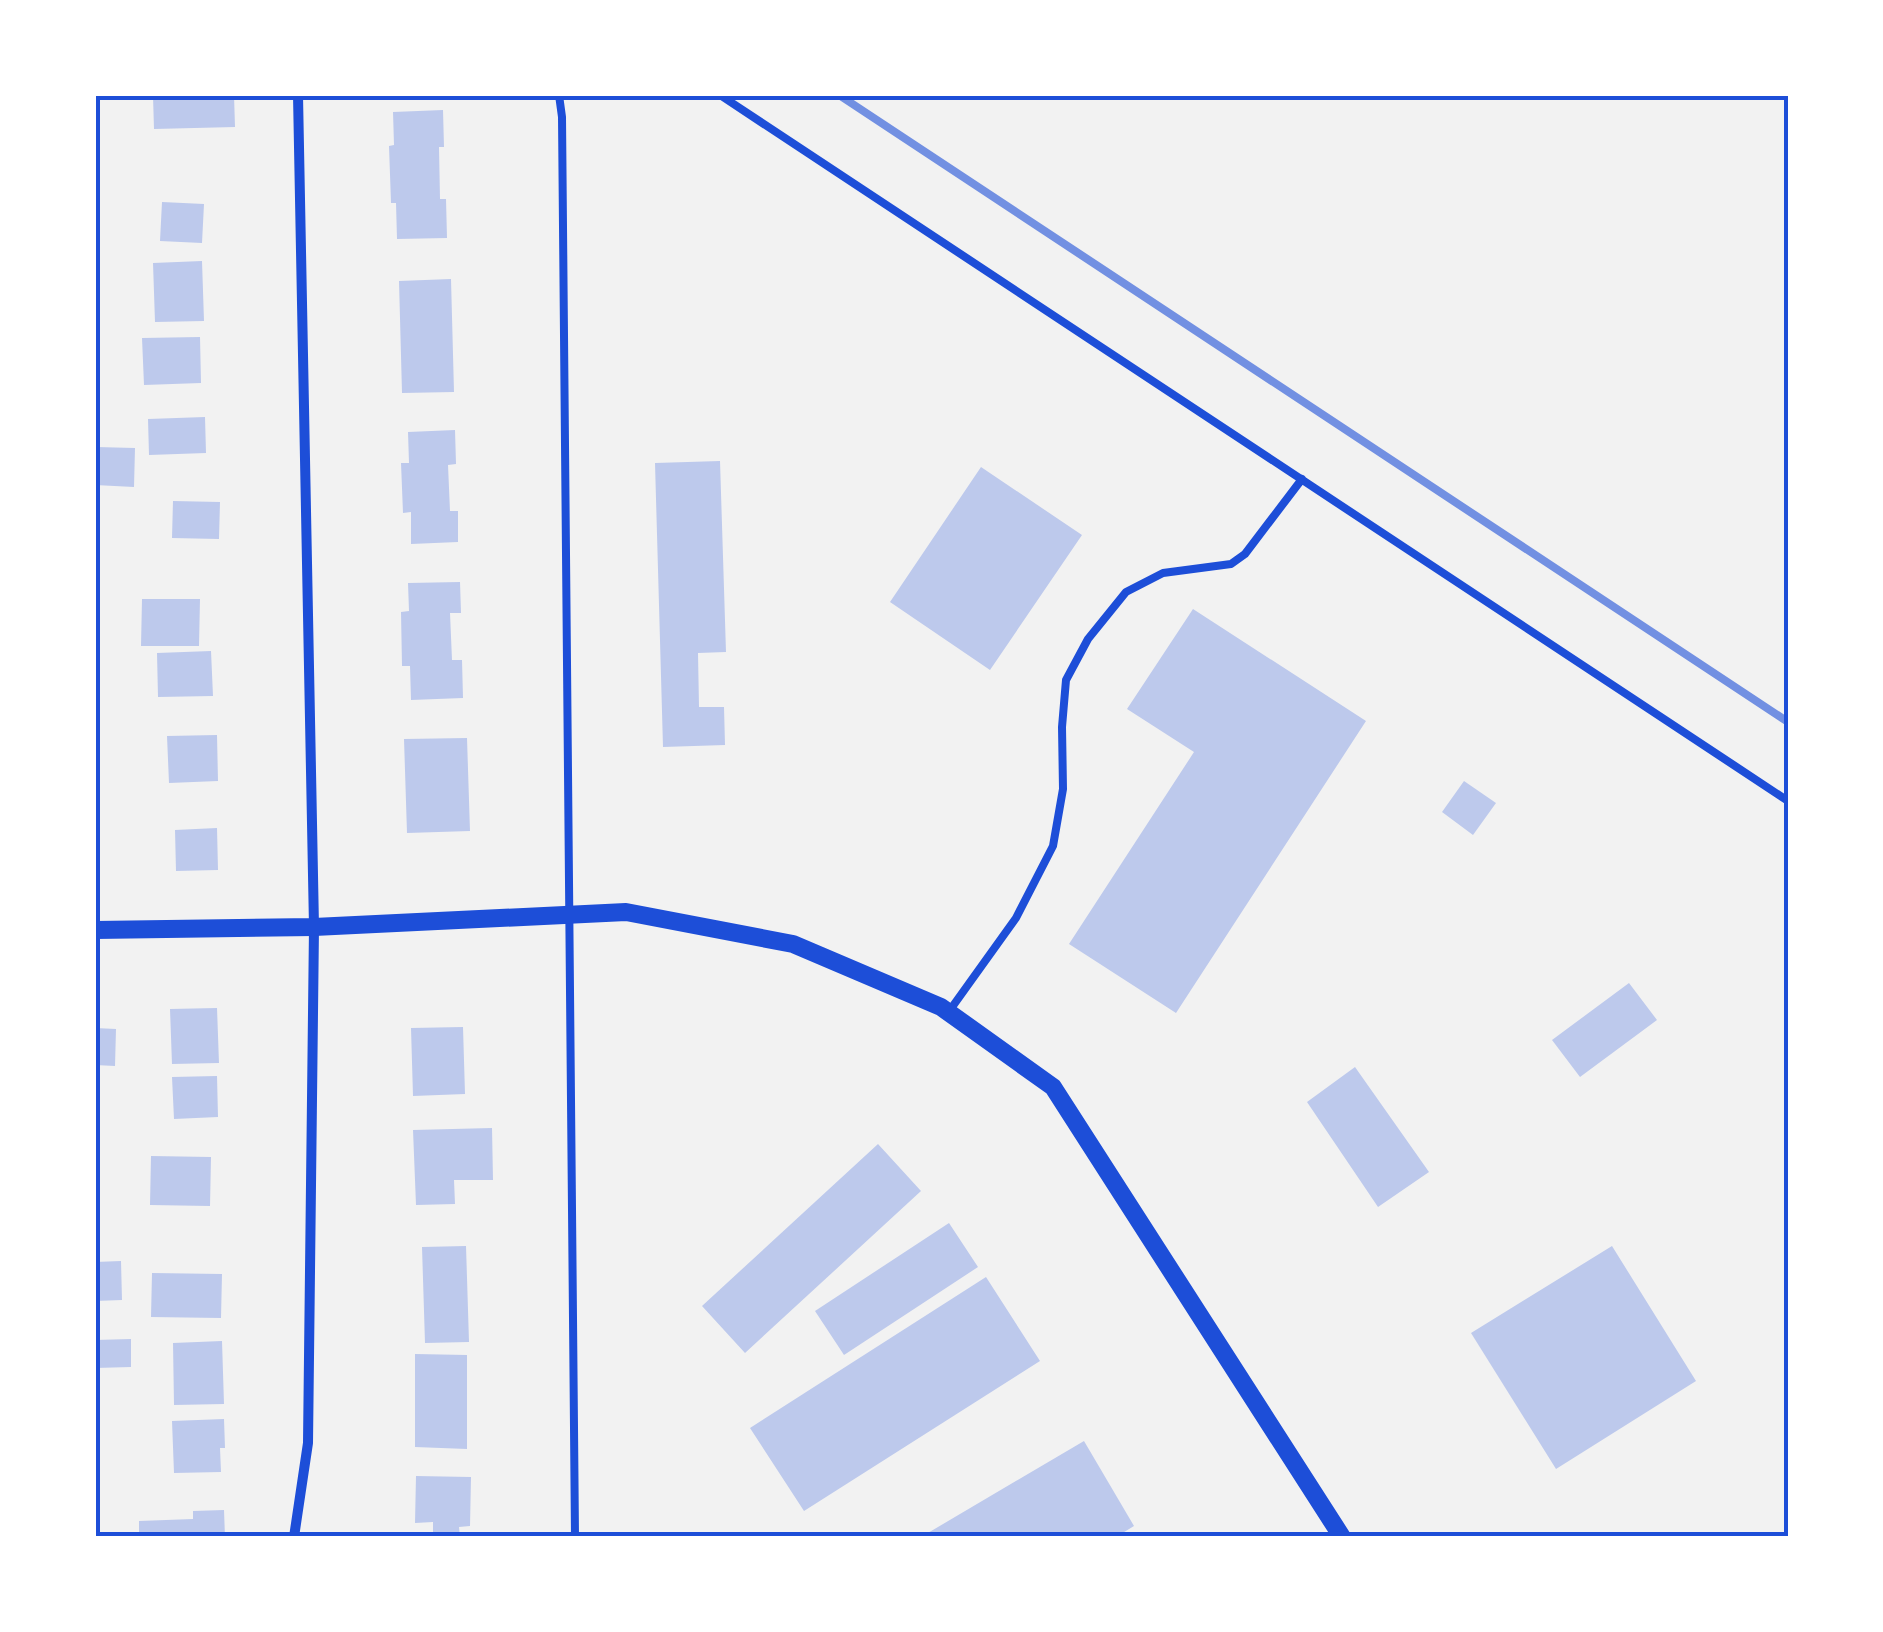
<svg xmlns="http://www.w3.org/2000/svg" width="1883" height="1632" font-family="'Noto Sans',sans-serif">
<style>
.building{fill:#bdc9ec}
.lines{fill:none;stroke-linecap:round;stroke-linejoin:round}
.service{stroke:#1d4ed8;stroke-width:8}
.minor{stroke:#1d4ed8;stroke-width:10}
.tertiary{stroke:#1d4ed8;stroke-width:18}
.rail{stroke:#7290e2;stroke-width:8}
.neatline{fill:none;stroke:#1d4ed8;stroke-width:4}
</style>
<rect width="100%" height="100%" fill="#f2f2f2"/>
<path class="building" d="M234,95L235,127L154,129L153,96Z
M443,110L444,147H439L440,199H446L447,238L397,239L396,203H391L389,146L394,145L393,112Z
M162,202L204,204L202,243L160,241Z
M202,261L204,321L155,322L153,263Z
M451,279L454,392L402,393L399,281Z
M200,337L201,383L144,385L142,338Z
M205,417L206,453L149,455L148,419Z
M455,430L456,464L448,465L450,511H458V542L411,544V512L403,513L401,463H409L408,432Z
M96,447L135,448L134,487L95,485Z
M720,461L726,652L698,653L699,707H724L725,745L663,747L655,463Z
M981,467L1082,535L990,670L890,602Z
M173,501L220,502L219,539L172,538Z
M460,582L461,613H450L452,660H462L463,698L411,700L410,666H402L401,612L409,611L408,583Z
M142,599H200L199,646H141Z
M1193,609L1366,721L1176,1013L1069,944L1194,752L1127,709Z
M211,651L213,696L158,697L157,653Z
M217,735L218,781L169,783L167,736Z
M467,738L470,831L407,833L404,739Z
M1464,781L1496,803L1473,835L1442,812Z
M217,828L218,870L176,871L175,830Z
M1629,983L1657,1020L1580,1077L1552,1040Z
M217,1008L219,1063L172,1064L170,1009Z
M463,1027L465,1094L413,1096L411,1028Z
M95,1028L116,1029L115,1066L95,1065Z
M1355,1067L1429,1172L1378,1207L1307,1102Z
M217,1076L218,1117L174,1119L172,1077Z
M492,1128L493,1180H454L455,1204L416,1205L413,1130Z
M878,1144L921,1191L745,1353L702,1306Z
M151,1156L211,1157L210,1206L150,1205Z
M949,1223L978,1267L844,1355L815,1311Z
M466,1246L469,1342L425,1343L422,1247Z
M1612,1246L1696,1381L1556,1469L1471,1333Z
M121,1261L122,1300L95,1301V1262Z
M152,1273L222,1274L221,1318L151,1317Z
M986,1277L1040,1361L804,1511L750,1428Z
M131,1339V1367L95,1368V1340Z
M222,1341L224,1404L174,1405L173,1343Z
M415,1354L467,1355V1449L415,1447Z
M224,1419L225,1448H220L221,1472L174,1473L172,1421Z
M1084,1441L1134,1526L1116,1537H921Z
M416,1476L471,1477L470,1526L459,1527L460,1537H433V1522L415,1523Z
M224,1510L225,1537H139V1521L193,1519V1511Z"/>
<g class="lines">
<path class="service" d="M559,95L562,117L575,1537
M720,95L1788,801
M950,1010L1016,918L1053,846L1063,789L1062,727L1066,680L1088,639L1126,592L1163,573L1231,564L1245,554L1302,479"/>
<path class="minor" d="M294,1537L308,1443L314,927L298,95"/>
<path class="tertiary" d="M95,930L314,927L626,912L793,944L941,1007L1053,1087L1342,1537"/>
<path class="rail" d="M839,95L1788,722"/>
</g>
<rect width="1883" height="1632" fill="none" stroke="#ffffff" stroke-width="195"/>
<rect x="98" y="98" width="1688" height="1436" class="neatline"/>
</svg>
